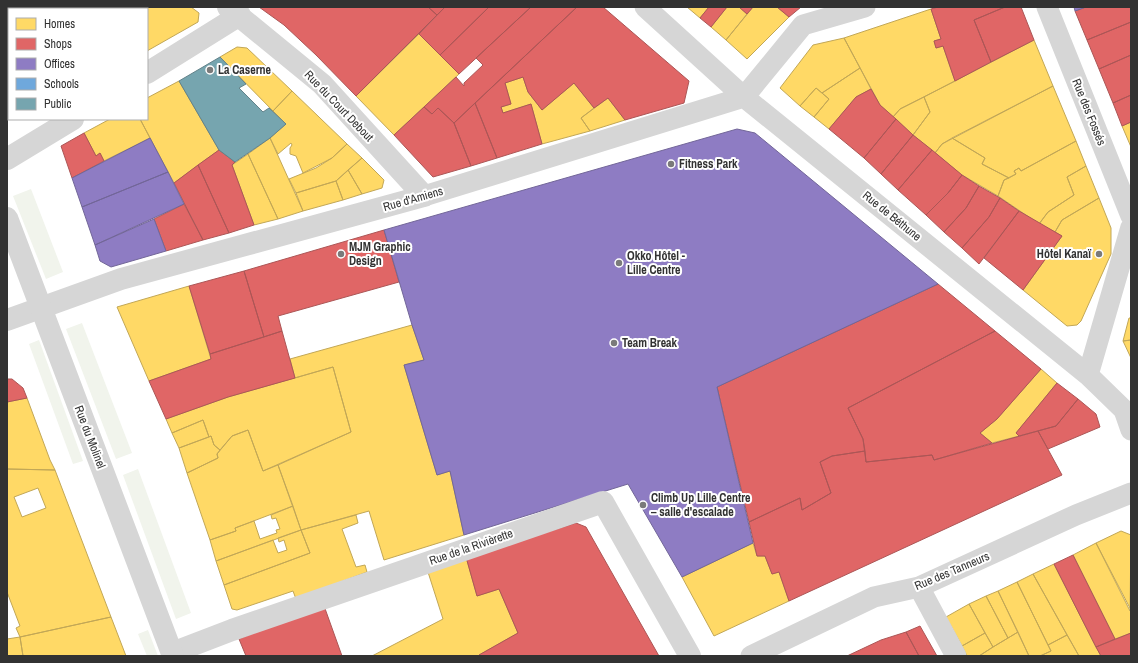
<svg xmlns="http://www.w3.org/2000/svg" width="1138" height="663" font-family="'Archivo Narrow',sans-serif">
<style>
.green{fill:#f1f4ec}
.homes{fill:#ffd966;stroke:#c2a756;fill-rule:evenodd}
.shops{fill:#e06666;stroke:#ac5656}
.offices{fill:#8e7cc3;stroke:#726698}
.schools{fill:#6fa8dc;stroke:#5d85a9}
.public{fill:#76a5af;stroke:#62828a}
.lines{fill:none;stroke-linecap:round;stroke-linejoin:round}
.pedestrian{stroke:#d6d6d6;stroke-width:21}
.minor{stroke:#d6d6d6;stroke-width:22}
.tertiary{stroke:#d6d6d6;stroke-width:22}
.poi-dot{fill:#7a7a7a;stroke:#fff;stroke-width:1.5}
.labels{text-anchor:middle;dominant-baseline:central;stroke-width:4;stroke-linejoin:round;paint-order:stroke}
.poi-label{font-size:12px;font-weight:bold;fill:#323232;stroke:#fff;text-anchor:start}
.street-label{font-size:12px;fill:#323232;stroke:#fff}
</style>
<rect width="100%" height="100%" fill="#fff"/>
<path class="green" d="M31,189L63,272L46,279L13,196Z
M82,323L132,453L116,459L66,329Z
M39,340L83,461L73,464L29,344Z
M138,469L191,613L176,619L123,475Z
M148,630L158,656H147L138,634Z"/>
<path class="homes" d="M54,7H191L199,13L198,22L147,51V9H55Z
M687,7H709L700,18Z
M727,7H739L747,14L726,40L711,27Z
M753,7H777L789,17L747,59L726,40Z
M931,9L941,39L934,41L936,48L943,46L955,81L900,109L893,117L880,105L844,38Z
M419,34L459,74L394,135L356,96Z
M844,38L860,68L822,93L816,88L800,106L780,88L813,45Z
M1034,40L1053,86L942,144L935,153L913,135L930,112L924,97Z
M237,47L247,48L292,91L273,111L220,57Z
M860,68L871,89L856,97L829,129L814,117L829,99L822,93Z
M523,77L528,92L542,110L574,83L594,108L581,118L590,131L542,144L531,104L503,113L501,107L511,104L505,83Z
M179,81L219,150L174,183L140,119H147V98Z
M1053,86L1076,141L1021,171L1019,168L1014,171L1016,174L1009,178L982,164L985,158L952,138Z
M816,88L829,99L814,117L800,106Z
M292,91L347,144L332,158L303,173L296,156L290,154V148L292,145L291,143L278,154L270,138L286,124L273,111Z
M924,97L930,112L913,135L893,117L900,109Z
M608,98L625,120L590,131L581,118Z
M110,119H140L150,138L104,161L100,153L96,156L84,133Z
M1131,122V147L1122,126Z
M270,138L303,211L278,219L248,154Z
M952,138L985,158L982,164L1009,178L1004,180L998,196L962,175L935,153L942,144Z
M1076,141L1086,166L1067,177L1074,195L1048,212L1039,224L998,196L1004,180L1016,174L1014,171L1019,168L1021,171Z
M347,144L362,158L336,181L296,193L289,179L316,168L332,158Z
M248,154L278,219L254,225L232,165Z
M362,158L384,180L382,188L362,194L348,170Z
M1086,166L1099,198L1062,220L1055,232L1039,224L1048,212L1074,195L1067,177Z
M348,170L362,194L343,200L336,181Z
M336,181L343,200L303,211L296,193Z
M1099,198L1111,228V254L1081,321L1077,325L1067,326L1023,290L1062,236L1055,232L1062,220Z
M189,286L211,359L149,381L117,307Z
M1129,318H1131V340L1123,341Z
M412,325L424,360L404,365L437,475L450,471L464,535L384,560L369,511L301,530L278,465L351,432L333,367L295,378L290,359Z
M1131,340V358L1123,341Z
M333,367L351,432L263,471L248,430L232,436L220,450L214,445L211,436L209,437L203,420L172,433L166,419L228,397Z
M1041,369L1057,383L1016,433L1019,436L992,443L980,433L997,419Z
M27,398L50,460L55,470L7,469V402Z
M203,420L209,437L179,448L172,433Z
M248,430L263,471L278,465L293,506L235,528L236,531L210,540L187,473L218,458L217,454L232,436Z
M211,436L214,445L220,450L217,454L218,458L187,473L179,448Z
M7,469L55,470L111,617L20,637L16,628L20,626L7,592ZM38,488L46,508L22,517L14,497Z
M293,506L301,530L216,561L210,540L236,531L235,528L254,521L260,539L277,533L276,530L280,529L276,518L272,519L271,515Z
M356,515L358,523L342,529L356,567L365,565L367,572L296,599L293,591L237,610L232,609L224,585L310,553L301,530Z
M301,530L310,553L224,585L216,561L273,540L278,553L287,550L284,540L279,542L278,538Z
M1121,531L1131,535L1130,611L1096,543Z
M753,543L757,556H765L772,574L779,572L789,601L714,636L682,577Z
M1096,543L1131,610V633L1115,639L1073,555Z
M466,557L477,596L499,589L518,633L479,655L480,656H372L443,619L427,569Z
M1054,564L1096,647L1101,656H1079L1033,574Z
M1033,574L1067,635L1048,645L1017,582Z
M1017,582L1051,651L1040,656H1029L998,591Z
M998,591L1018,632L1008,638L986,596Z
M986,596L1008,638L993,647L969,604Z
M969,604L985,633L962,646L946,617Z
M111,617L126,656H23L20,637Z
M1018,632L1029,656H979L993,647Z
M985,633L993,647L979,656H967L962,646Z
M1067,635L1079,656H1040L1051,651L1048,645Z
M20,637L23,656H7V639Z"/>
<path class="shops" d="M259,7H428L437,15L356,96L316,55L284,25Z
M428,7H445L437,15Z
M445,7H489L440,55L419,34Z
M489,7H531L459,74L440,55Z
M531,7H577L454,123L438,108L432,114L424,107L456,77L464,86V83L483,65L476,58Z
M577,7H603L689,81L684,103L625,120L608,98L594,108L574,83L542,110L528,92L523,77L505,83L511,104L501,107L503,113L531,104L542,144L497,158L475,103Z
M709,7H727L711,27L700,18Z
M739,7H753L747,14Z
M777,7H801L789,17Z
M938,7H1005L974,20L991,62L955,81L943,46L936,48L934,41L941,39L931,9Z
M1005,7H1021L1034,40L991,62L974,20Z
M1086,7H1131V22L1087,40L1075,11Z
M1131,22V55L1099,69L1087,40Z
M1131,55V95L1113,103L1099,69Z
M871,89L880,105L896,119L864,158L829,129L856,97Z
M1131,95V122L1122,126L1113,103Z
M475,103L497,158L471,166L454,123Z
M424,107L432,114L438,108L454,123L471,166L433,177L394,135Z
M896,119L913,135L881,174L864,158Z
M84,133L96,156L100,153L104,161L72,178L61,146Z
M913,135L932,150L898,190L881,174Z
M219,150L235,162L232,165L254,225L229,233L198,165Z
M932,150L962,175L948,193L926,215L898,190Z
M198,165L229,233L203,240L174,183Z
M962,175L979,186L966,208L944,232L926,215L948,193Z
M979,186L1000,198L989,217L962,248L944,232L966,208Z
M1000,198L1019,211L979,264L962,248L989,217Z
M184,204L203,240L166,251L154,219Z
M1019,211L1062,236L1023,290L984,258Z
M384,230L399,282L278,316L282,331L264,337L244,271Z
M244,271L264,337L210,354L189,286Z
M938,284L995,331L848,408L863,439L865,451L832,456L820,462L831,493L802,510L800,498L749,522L717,387Z
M282,331L295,378L228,397L166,419L149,381L211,359L210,354Z
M995,331L1041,369L997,419L980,433L992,443L934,460L932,455L866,462L863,439L848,408Z
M7,379H12L23,388L27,398L7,402Z
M1057,383L1078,399L1056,426L1019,436L1016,433Z
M1078,399L1096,414L1100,427L1048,449L1038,431L1056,426Z
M1038,431L1062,475L789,601L779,572L772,574L765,556H757L749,522L800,498L802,510L831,493L820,462L832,456L865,451L866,462L932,455L934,460Z
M576,523L586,527L659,656H480L479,655L518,633L499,589L477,596L466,557Z
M1073,555L1115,639L1096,647L1054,564Z
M323,603L342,656H246L239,639Z
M920,626L937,656H919L906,632Z
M906,632L919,656H847L881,640Z
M1131,633V656H1101L1096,647Z"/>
<path class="offices" d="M1074,7H1086L1075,11Z
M737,129L755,133L938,284L717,387L753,543L682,577L628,484L464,535L450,471L437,475L404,365L424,360L412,325L384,230Z
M150,138L168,172L82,207L72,178Z
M168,172L184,204L95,245L82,207Z
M154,219L166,251L111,267L100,261L95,245Z"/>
<path class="schools" d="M15,7H54L55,9H12Z
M9,10V73L7,69V12Z"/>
<path class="public" d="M220,57L246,84L239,88L263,112L269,108L286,124L270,138L235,162L219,150L179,81Z"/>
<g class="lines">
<path class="pedestrian" d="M645,7L744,97L1088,375L1124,410L1131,430
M1047,7L1131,216
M424,196L744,97L803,25L865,7
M1088,375L1131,227
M919,587L956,656
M751,656L874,597L919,587L1076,515L1131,493"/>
<path class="minor" d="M147,73L240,15
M7,159L73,119
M7,320L121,279L424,196L322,84L228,7
M172,653L232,630L603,502L690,656"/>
<path class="tertiary" d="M7,218L173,656"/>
</g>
<g class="poi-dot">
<circle cx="210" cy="70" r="4"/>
<circle cx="671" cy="164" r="4"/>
<circle cx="341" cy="254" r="4"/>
<circle cx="1099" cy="254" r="4"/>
<circle cx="619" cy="263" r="4"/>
<circle cx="614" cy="343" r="4"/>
<circle cx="643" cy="505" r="4"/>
</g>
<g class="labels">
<g class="poi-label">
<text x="218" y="70">La Caserne</text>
<text x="679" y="164">Fitness Park</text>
<text x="349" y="247">MJM Graphic<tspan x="349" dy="14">Design</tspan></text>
<text x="1091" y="254" text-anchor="end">Hôtel Kanaï</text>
<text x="627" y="256">Okko Hôtel -<tspan x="627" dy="14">Lille Centre</tspan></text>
<text x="622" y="343">Team Break</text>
<text x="651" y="498">Climb Up Lille Centre<tspan x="651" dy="14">– salle d'escalade</tspan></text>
</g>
<g class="street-label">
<text transform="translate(339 106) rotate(46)">Rue du Court Debout</text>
<text transform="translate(1089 112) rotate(68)">Rue des Fossés</text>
<text transform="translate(413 199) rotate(-16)">Rue d'Amiens</text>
<text transform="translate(892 216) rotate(39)">Rue de Béthune</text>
<text transform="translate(90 437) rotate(69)">Rue du Molinel</text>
<text transform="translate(471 547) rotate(-19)">Rue de la Rivièrette</text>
<text transform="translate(952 571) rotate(-23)">Rue des Tanneurs</text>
</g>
</g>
<rect width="1138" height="663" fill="none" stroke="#323232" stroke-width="16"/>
<rect x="8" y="8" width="140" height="112" fill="#ffffff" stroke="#adadad"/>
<rect x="16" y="18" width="20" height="12" fill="#ffd966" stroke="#adadad"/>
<text x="44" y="28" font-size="12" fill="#323232">Homes</text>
<rect x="16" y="38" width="20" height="12" fill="#e06666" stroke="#adadad"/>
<text x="44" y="48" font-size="12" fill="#323232">Shops</text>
<rect x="16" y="58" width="20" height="12" fill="#8e7cc3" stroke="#adadad"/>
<text x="44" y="68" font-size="12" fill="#323232">Offices</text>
<rect x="16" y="78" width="20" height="12" fill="#6fa8dc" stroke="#adadad"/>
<text x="44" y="88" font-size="12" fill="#323232">Schools</text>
<rect x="16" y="98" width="20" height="12" fill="#76a5af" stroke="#adadad"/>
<text x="44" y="108" font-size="12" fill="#323232">Public</text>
</svg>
